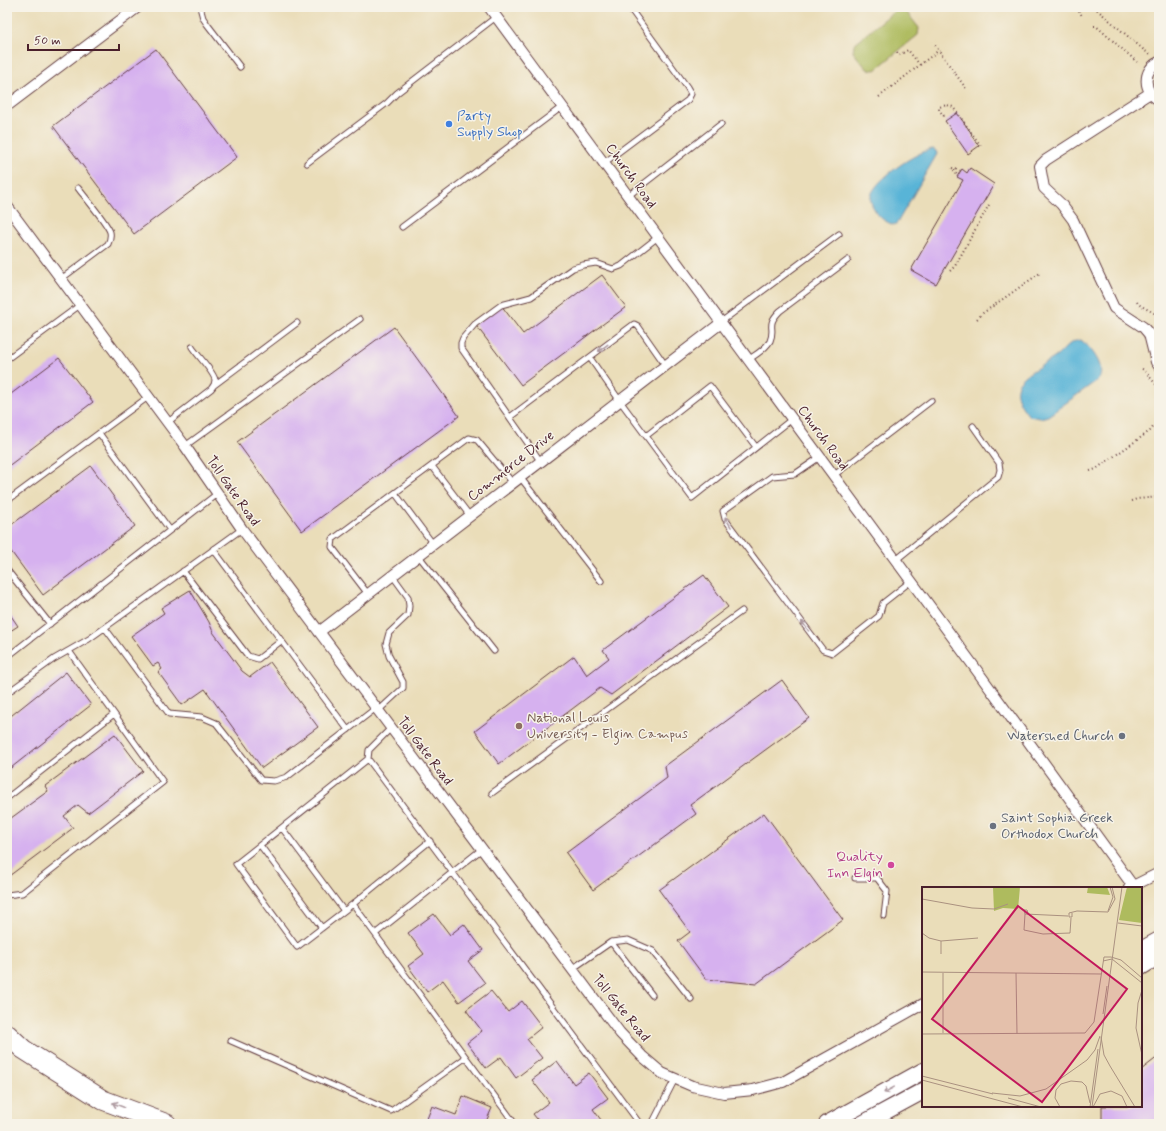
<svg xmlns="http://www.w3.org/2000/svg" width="1166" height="1131" font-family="Mynerve,sans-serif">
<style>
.green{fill:#aebb5e;stroke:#7c6d44}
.water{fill:#59b4d7;stroke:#526a81}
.building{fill:#d6b1ef}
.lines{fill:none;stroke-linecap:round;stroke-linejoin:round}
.lane-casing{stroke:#623c40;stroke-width:7}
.street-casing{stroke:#623c40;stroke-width:12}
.primary-casing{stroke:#623c40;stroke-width:18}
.highway-casing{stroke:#623c40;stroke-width:21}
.path{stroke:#623c40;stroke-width:2;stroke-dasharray:1 3;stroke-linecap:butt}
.lane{stroke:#fff;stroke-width:5}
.street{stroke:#fff;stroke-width:10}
.primary{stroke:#fff;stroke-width:16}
.highway{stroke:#fff;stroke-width:19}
.oneway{stroke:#ae9aa0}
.shop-dot{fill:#3f7fe0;stroke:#f7f3e8;stroke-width:1.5}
.education-dot{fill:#8d6e63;stroke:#f7f3e8;stroke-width:1.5}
.worship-dot{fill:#6b7280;stroke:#f7f3e8;stroke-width:1.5}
.hotel-dot{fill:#d1479c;stroke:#f7f3e8;stroke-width:1.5}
.labels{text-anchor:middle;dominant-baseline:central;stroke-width:3;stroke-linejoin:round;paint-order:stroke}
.shop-label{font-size:14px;fill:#366cbe;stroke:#f7f3e8;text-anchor:start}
.street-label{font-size:14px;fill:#4a1f2b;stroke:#f7f3e8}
.education-label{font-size:14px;fill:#785e54;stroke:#f7f3e8;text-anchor:start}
.worship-label{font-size:14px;fill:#5b616d;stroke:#f7f3e8;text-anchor:end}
.hotel-label{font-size:14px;fill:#b23c85;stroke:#f7f3e8;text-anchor:end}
.inset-road{fill:none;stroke:#aa9180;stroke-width:1}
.view{fill:#c2185b;fill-opacity:0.15;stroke:#c2185b;stroke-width:2}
.inset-edge{fill:none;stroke:#4a1f2b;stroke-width:2}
</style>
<rect width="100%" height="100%" fill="#f7f3e8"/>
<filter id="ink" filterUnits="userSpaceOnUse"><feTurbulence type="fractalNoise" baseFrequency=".025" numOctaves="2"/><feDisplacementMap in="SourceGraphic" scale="8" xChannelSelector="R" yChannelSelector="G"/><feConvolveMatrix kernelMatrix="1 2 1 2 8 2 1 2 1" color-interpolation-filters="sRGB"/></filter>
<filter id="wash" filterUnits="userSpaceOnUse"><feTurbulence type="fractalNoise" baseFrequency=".012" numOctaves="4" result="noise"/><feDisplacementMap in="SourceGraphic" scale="16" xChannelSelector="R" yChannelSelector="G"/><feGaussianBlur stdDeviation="0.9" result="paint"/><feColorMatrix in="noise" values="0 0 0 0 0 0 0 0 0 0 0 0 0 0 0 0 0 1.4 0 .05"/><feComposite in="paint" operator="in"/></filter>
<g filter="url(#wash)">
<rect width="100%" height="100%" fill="#eaddb9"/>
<path class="green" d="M897,9L905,10L919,28L918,35L875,70L867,69L853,52L854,44Z"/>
<path class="water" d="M933,149L936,151L937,154L897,223L894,225C886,222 879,218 875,210C872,206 870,201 871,196C874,180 917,151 933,149Z
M1081,340C1091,348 1106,366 1099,379L1048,416L1040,418L1029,416C1000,381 1028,375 1054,358C1065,351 1067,341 1081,340Z"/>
<g id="blocks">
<path class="building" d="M156,49L237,157L134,234L53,126Z
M957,113L972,134L971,135L979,146L968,154L945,121Z
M970,168L994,184L936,284L911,270L963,180L957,177L960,172L962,169L967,173Z
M602,275L626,307L521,385L475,324L501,305L523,334Z
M394,327L459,416L302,531L237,442Z
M59,358L93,402L7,467V397Z
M91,466L135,526L43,595L7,546V528Z
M704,575L728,607L611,695L600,688L499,764L475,731L574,656L587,675L609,658L603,650Z
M190,590L209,622L213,632L242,671L250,677L270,662L318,727L262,768L205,689L182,705L158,672L162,669L158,663L153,666L131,636L164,613L161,608Z
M7,610L18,626L7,633Z
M66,672L91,705L7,771V719Z
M782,680L809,718L690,805L696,814L593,890L566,853L667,778L665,766Z
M115,734L143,771L88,813L78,805L64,816L73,828L9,876L7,875V821L48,791L45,786Z
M764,813L843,920L756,984L706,979L678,941L690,932L659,890Z
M434,914L450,935L464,924L483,950L468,961L485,983L459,1002L443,980L427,992L408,966L424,954L408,933Z
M491,991L508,1012L522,1001L542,1027L527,1039L542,1058L516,1078L501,1057L486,1068L467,1043L482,1031L466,1010Z
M1159,1056V1124H1102V1106H1141V1070Z
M557,1061L574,1084L589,1073L608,1098L593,1109L604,1124H541L533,1114L549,1102L532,1080Z
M463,1096L492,1108L485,1124H425L432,1106L456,1115Z"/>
</g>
</g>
<g filter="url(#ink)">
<use href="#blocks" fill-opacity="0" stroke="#623c40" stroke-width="1"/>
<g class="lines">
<defs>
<path id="lane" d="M122,7L128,15
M200,7L203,18L207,24L240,67
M307,163L387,103L397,93L496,17
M604,163L688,100L691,94L687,87L629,7
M628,196L721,124
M402,227L563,106
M61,279L108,244C110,240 111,237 110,232C107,223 85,197 78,188
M721,322L839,234
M590,358L620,401L692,498L792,419
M7,359L80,305
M748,360C755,355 766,349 770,341C776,327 765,326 780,311L848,260
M213,386L297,323
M510,417L634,324L638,326L666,366
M168,422L211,389C213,387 215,384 215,380C214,372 197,355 192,347
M99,433L170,530
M646,436L710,386L756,447
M185,446L360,319
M820,457L795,474L772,476L723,511L725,519L823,650L832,653L879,616L883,603L911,581
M541,462L461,348V343L463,338L475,324L501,305L531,297L573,268L583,265L596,263L613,269L621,266L658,237
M432,466L470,516
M833,476L931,401
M520,477L601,581
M395,493L433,544
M7,501L148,397
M213,549L348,730
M418,555L494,651
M896,560L998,477L1000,470L999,463L973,426
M7,570L50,624
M183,571L248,656L258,659L281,641
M368,594L332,547L333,539L469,438L477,440L513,483
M105,628L169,714L202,717L216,723L261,780L274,781L287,777L376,708
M7,657L218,493
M7,693L54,659L89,639L242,529
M378,711L403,688V682L389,656L386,644L389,633L408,615L409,606L408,597L392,575
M391,728L369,750L368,759L640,1124
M368,759L236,864L297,947L353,904L375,934
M492,793L742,611
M7,798L114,714
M282,828L344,911
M260,845L322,928
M482,849L375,934L515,1124
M855,878H877L887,891L884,916
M7,895L22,893L163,782L69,651
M353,904L430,841
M611,942L652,995
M572,969L611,942L628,940L653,951L691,999
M231,1041L391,1111L465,1058
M652,1124L675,1079"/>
<path id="street" d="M489,7L970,661L1133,886
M1159,62C1142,70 1143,92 1159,100
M1150,93L1046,160L1040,166L1044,188L1061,204L1073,220L1114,308L1143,327L1149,334L1156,362L1159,366
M7,106L138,7
M7,206L185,446L242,529L620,1033L642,1056L662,1073L692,1086L724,1093L753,1090L783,1082L923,1004
M319,632L721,323
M1129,888L1159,873"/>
<path id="primary" d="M1141,950L1159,940
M1141,967L1159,956
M827,1124L923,1071
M862,1124L923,1091"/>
<path id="highway" d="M7,1034L23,1049L103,1100L167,1124"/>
</defs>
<use href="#lane" class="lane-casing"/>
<use href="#street" class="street-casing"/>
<use href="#primary" class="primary-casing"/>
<use href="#highway" class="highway-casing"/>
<path class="path" d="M1077,7L1082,16
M1094,7L1145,51L1151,54
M1094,26H1096L1137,62
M935,45L967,90
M897,52L899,55L908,50L920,65
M879,97L939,50
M944,116L939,110V107L947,105L953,107L981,146
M952,168L961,171
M954,170L955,173L958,175
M950,271L955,266L990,203
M1137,302L1138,304L1154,313L1159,320
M977,319L983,313L1040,273
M1142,369L1144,370L1159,388
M1090,471L1096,469L1150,431L1153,427
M1131,501L1137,499L1159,497"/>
<use href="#lane" class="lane"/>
<use href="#street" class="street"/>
<use href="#primary" class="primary"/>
<use href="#highway" class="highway"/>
</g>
<defs><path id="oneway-shaft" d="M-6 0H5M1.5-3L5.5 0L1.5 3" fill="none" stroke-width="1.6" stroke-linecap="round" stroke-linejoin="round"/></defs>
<g class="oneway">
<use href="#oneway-shaft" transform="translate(603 348) rotate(143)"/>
<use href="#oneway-shaft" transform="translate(728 522) rotate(-121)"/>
<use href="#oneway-shaft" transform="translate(805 626) rotate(-127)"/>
<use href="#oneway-shaft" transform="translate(889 1090) rotate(151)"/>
<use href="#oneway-shaft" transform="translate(118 1105) rotate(-159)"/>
</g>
</g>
<circle class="shop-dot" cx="449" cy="124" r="4"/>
<circle class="education-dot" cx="519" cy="726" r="4"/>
<g class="worship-dot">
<circle cx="1122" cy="736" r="4"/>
<circle cx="993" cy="826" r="4"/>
</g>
<circle class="hotel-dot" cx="891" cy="865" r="4"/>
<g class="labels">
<g class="shop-label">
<text x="457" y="116">Party<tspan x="457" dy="16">Supply Shop</tspan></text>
</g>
<g class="street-label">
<text transform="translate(631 176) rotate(54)">Church Road</text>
<text transform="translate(823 438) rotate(54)">Church Road</text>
<text transform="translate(511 466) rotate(-38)">Commerce Drive</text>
<text transform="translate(233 491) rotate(55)">Toll Gate Road</text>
<text transform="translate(425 751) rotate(53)">Toll Gate Road</text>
<text transform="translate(621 1008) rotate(51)">Toll Gate Road</text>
</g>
<g class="education-label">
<text x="527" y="718">National Louis<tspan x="527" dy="16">University - Elgin Campus</tspan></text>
</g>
<g class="worship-label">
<text x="1114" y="736">Watershed Church</text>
<text x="1001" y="818" text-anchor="start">Saint Sophia Greek<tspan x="1001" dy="16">Orthodox Church</tspan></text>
</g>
<g class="hotel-label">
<text x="883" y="857">Quality<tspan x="883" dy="16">Inn Elgin</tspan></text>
</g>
</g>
<g transform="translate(922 887)">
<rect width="220" height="220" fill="#eaddb9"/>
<path d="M71,0H98L96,22L81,21L72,24ZM166,0H185L188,8L165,6ZM205,0H220V36L197,33Z" fill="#aebb5e"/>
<path class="inset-road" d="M0,12L50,21L72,22L86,17M186,24L191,10L188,0M106,26L105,23H102L103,27L146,29M150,26V30H147V26L155,24L186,25L193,12L190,0M103,27L102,43L121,47L148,46L149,31M196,36L220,39M0,46L7,51L19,54L56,51M19,67V54M181,74L190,72L220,96M0,85L179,87M21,86V146M94,86L95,147M220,103L216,116L214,141L220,168M181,127L185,99M0,147L163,146L172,135L182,70H189L199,73L220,91M179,150L182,168L188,179L213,220M0,189L71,207M0,193L101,220M70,206L98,209L124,202L165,173L173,163L178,149M86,211L119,220M138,220L133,211L134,203L139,197L149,194L160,195L164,199L168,216M168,220L176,162M170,220L200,0M171,220L178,207L189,204L200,209L205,220"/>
<path class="view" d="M96,19L205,102L120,215L10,132Z"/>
<rect width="220" height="220" class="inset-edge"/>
</g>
<rect width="1166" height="1131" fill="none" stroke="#f7f3e8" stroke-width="24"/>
<path d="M28 44v6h91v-6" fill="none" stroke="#4a1f2b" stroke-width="2"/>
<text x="34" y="44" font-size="12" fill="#4a1f2b" stroke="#f7f3e8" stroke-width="3" paint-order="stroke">50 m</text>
</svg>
